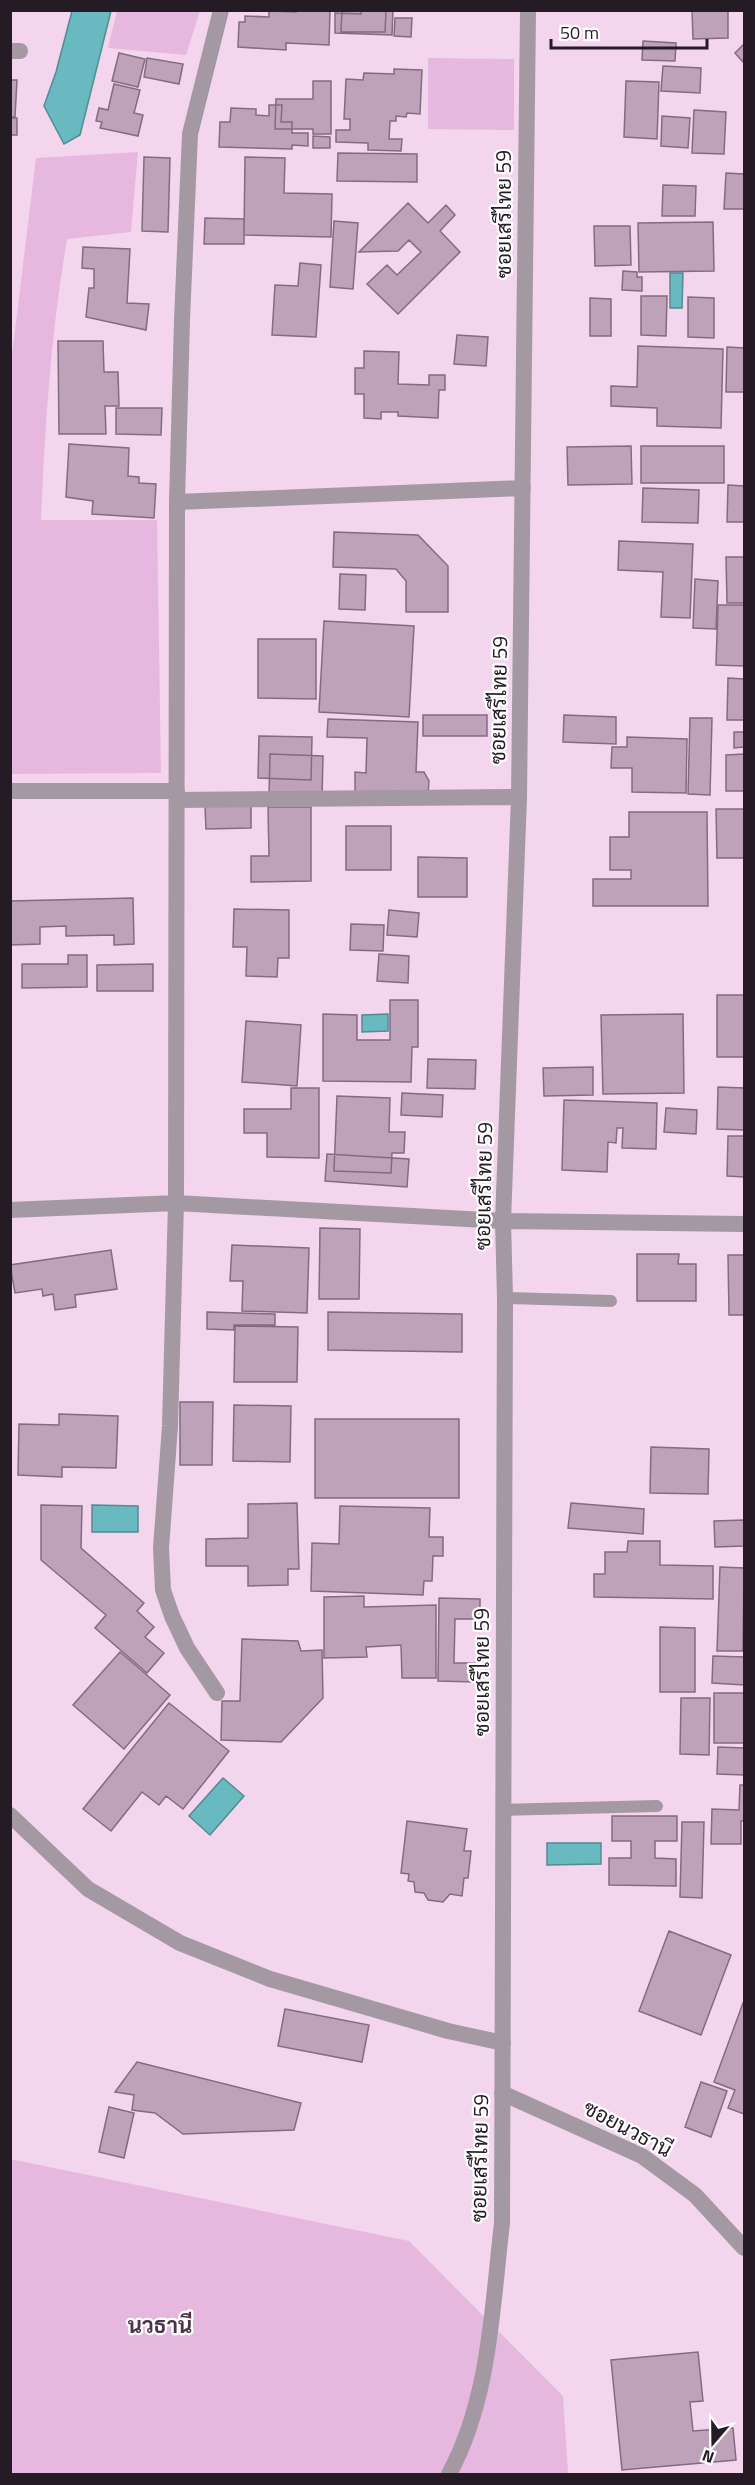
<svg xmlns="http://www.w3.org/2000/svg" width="755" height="2485" font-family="'Titillium Web',Sarabun,sans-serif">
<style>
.green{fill:#e7b8df}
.water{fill:#68bac0;stroke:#548a91;stroke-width:1.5}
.building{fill:#bea2b9;stroke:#846b80;stroke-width:1.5}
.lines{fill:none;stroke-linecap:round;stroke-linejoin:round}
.service{stroke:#a498a2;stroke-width:12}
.minor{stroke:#a498a2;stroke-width:16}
.labels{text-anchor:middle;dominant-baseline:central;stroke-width:4.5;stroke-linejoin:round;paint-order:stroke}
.street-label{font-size:21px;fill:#251b24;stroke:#fff}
.neighbourhood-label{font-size:22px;font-weight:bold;fill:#4b3447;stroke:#fff}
</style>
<rect width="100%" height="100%" fill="#f3d5ed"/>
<path class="green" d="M117,11V10L200,11L186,55L108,48Z
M428,58L514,59V130L428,129Z
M138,152L131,232L67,239C51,332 45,425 41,520H157L161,773L11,774L10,371L36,158Z
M10,2159L409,2241L563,2396L568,2474H11Z"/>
<path class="water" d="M72,11H111L80,135L64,144L44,106L56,72Z
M670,273H683L682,308H670Z
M388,1014V1031L362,1032V1015Z
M92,1505L138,1506V1532H92Z
M223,1778L244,1796L210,1835L189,1816Z
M547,1843H601V1864L547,1865Z"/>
<path class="building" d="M296,10H330L329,45L286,43V50L238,47L239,22H245V16L269,17V11L296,12Z
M342,10H386L385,32H341Z
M361,10H393L392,35L335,33V13L361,14Z
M692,10H728V38L693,39Z
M395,18H412L411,37L394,36Z
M643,41L676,43L675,61L642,60Z
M744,44V63L735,53Z
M119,53L145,59L138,87L112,81Z
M147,58L183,64L179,84L144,77Z
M663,66L701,68L700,93L661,91Z
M394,69L422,70L420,114L407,113L406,117L396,116V121H390L389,139H402L401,151L368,150V143L336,142V130H350V119H344L346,79L363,80L364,73L394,74Z
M10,80H17L15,117H10Z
M313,81H331V134H313V129H275L276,99H313Z
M626,81L659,82L657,139L624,137Z
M114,84L140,90L134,113L143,115L138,136L100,128L102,122L96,121L99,108L108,110Z
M269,105H282L281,122H292V133H308V146L292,145V149L219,147L220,122H230L231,108L256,109V115L269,116Z
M694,110L726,112L724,154L692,153Z
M662,116L690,118L688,148L661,146Z
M10,118H17V135H10Z
M313,136L330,137V148H313Z
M338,153L417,154V182L337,181Z
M144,157L170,158L168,232L142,231Z
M245,157L285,158L284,193L332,194L331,237L244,235Z
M726,173L744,174V209H724Z
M663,185L696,186L695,216H662Z
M408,203L428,223L446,205L455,215L440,231L460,252L398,314L367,284L387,265L397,275L421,252L409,240L398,251L359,252Z
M205,218L244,219V244H204Z
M334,221L358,223L353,289L330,287Z
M713,222L714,271L639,272L638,223Z
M594,226H630L631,265L595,266Z
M83,247L130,249L127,303L149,304L146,330L86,317L89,288H94V269L82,268Z
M300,263L321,265L316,337L272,335L275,285L298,286Z
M623,271L637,272V277H642V291L622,290Z
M641,296H667L666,336L641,335Z
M688,297L714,298V338L688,337Z
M590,298L611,299V336H590Z
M457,335L488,337L486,366L454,364Z
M58,341H103L104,372H118L119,406H105L106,434H59Z
M638,346L723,349L721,428L657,426V408L611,406V386L637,387Z
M727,347L744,348V392H726Z
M364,351L399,352L398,384L429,385V375H445V390H439L438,418L398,416V412H381V419L364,418V394H355V368H364Z
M116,408H162L161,435L116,434Z
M69,444L129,448L128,476L139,477V483L156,484L154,518L92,514L93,501L66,497Z
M631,446L632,484L568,485L567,447Z
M641,446H724V483H641Z
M728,485L744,486V522H727Z
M643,488L699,490L698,523L642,522Z
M334,532L418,535L448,566V612H406V581L396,569L333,567Z
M619,541L693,544L690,618L661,617L663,572L618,570Z
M726,557H744V603H727Z
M340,574L366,575L365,610L339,609Z
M695,579L718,581L716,629L693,628Z
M718,605H744V666L716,665Z
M324,621L414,626L409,717L319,712Z
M258,639H316V699L258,698Z
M728,678L744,679V720H727Z
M423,715H487V736H423Z
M564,715L616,717V744L563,742Z
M690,718H712L710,795L688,794Z
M328,719L418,722L416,772H424L429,781L428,794L355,792V772L366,773L367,738L327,737Z
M734,732H744V747L734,748Z
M259,736L312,737L311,780L258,778Z
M627,737L687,739L686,793L632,792V768H611L612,747H627Z
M270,754L323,756L322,799L269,797Z
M744,754V791H726V755Z
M251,805V828L206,829L205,806Z
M268,807H311V881L251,882V856H269Z
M716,809H744V858H717Z
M629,812H707L708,906H593V879H631V870H610V837H629Z
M346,826H391V870H346Z
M418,857L467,858V897H418Z
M133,898L134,944L114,945V935L66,936V926L40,927V944L10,945V901Z
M234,909L289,910V958H278L277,977L246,976L247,947H233Z
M389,910L419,913L417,937L387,935Z
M351,924L384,925L383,951L350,950Z
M379,954L409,956L408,983L377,981Z
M68,955H87V987L22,988V964H68Z
M153,964V991H97V965Z
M717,995H744V1057H717Z
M390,1000H418V1047H412L411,1082L323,1081V1014L357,1015V1040H390Z
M683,1014L684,1093L603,1094L601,1015Z
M246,1021L301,1025L297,1086L242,1082Z
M428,1059L476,1060L475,1089L427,1088Z
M593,1067V1095L544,1096L543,1068Z
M718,1087L744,1088V1130L717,1129Z
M291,1088H319V1158L267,1157V1133H244V1109H291Z
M402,1093L443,1095L442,1117L401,1115Z
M337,1096L390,1098L389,1132H405L404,1153H392L391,1173L334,1171Z
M564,1100L657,1103L656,1149L622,1148L623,1128H617L616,1143L608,1142L607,1172L562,1170Z
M666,1108L697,1110L696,1134L664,1132Z
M728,1136H744V1177L727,1176Z
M327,1154L409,1159L407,1187L325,1181Z
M320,1228L360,1229L359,1299H319Z
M232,1245L309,1248L307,1313L242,1311L243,1281H230Z
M111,1250L117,1289L75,1295L76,1307L55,1310L53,1294L43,1296L42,1289L15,1293L10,1265Z
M637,1254H679L678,1264H696V1301H637Z
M728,1255H744V1315H729Z
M207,1312L275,1314V1325H234V1330L207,1329Z
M328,1312L462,1314V1352L328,1350Z
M235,1326L298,1327L297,1382H234Z
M180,1402H213L212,1465H180Z
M234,1405L291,1406L290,1462L233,1461Z
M59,1414L118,1416L116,1468L62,1467V1477L18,1475L19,1424L59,1425Z
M315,1419H459V1498H315Z
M651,1447L709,1449L708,1494L650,1493Z
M297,1503L299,1569H288V1585L248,1586V1566H206V1539L248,1538V1504Z
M571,1503L644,1509L643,1534L568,1528Z
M41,1505L82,1506L81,1548L144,1603L137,1611L154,1627L145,1637L164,1653L147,1673L95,1628L106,1615L41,1560Z
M340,1506L430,1508L429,1537H443V1556H433L432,1581H424L423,1595L311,1591L312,1543L339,1544Z
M744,1520V1546L715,1547L714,1521Z
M628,1541H660V1565L713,1566V1599L594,1597V1574H605V1552H627Z
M720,1567L744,1568L743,1651H717Z
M364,1596V1607L436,1605V1678H402L401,1645L366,1647L367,1657L324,1658V1597Z
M439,1598L480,1599V1619H455L454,1663H475V1682L438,1681Z
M660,1627L695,1628V1692H660Z
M242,1639L298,1641L301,1651L322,1650L323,1698L281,1742L221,1740L222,1701H240Z
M120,1652L170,1695L124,1749L73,1705Z
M713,1656L744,1657V1685L712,1683Z
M714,1693H744V1743H714Z
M681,1698H710L709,1755L680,1754Z
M169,1703L229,1751L183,1809L166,1796L159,1805L142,1792L111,1831L83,1809Z
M718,1747L744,1748V1775L717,1774Z
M740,1785H744V1821H741V1844H711L712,1809L739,1810Z
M612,1816H677V1841H655V1858L676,1859V1886L609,1885V1858H631V1841H612Z
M407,1821L467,1829L464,1851H471L468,1878H464L462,1896L450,1894L443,1902L428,1900L424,1893L415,1892L414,1882L408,1881L409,1874L401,1873Z
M682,1822H704L702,1898L680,1897Z
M669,1931L731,1955L701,2035L639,2011Z
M743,2003H744V2114L728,2108L735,2090L714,2082Z
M285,2009L369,2025L362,2062L278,2046Z
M137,2062L301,2103L294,2130L183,2134L155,2113L132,2110L134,2095L115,2092Z
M701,2082L727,2091L711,2137L685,2127Z
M109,2107L134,2113L124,2158L99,2152Z
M698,2352L703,2401L690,2402L693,2431L733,2428L736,2460L622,2470L611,2360Z"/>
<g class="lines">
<path class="service" d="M505,1298L611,1301
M503,1810L657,1806"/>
<path class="minor" d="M10,51H20
M177,502L523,488
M10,791H177
M177,800L519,797
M10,1210L176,1203L503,1221L744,1224
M217,1693L187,1648L172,1616L163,1590L161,1548L170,1426L176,1203L177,502L182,320L190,134L221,10
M10,1815L88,1889L180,1943L270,1979L448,2031L503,2043
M502,2093L642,2156L695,2195L744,2248
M449,2474C490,2399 492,2307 502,2223L505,1298L503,1221L519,797L528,10"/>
</g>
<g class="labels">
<g class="street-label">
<text transform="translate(503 214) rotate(-90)">ซอยเสรีไทย 59</text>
<text transform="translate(498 700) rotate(-89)">ซอยเสรีไทย 59</text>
<text transform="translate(483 1186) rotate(-89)">ซอยเสรีไทย 59</text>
<text transform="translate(481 1672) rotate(-90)">ซอยเสรีไทย 59</text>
<text transform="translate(628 2128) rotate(28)">ซอยนวธานี</text>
<text transform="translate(479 2158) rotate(-89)">ซอยเสรีไทย 59</text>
</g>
<g class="neighbourhood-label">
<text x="160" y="2325">นวธานี</text>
</g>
</g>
<rect width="755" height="2485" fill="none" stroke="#251b24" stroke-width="24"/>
<g transform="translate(713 2443) rotate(200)" stroke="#ffffff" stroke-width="4.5" paint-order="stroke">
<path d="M0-4.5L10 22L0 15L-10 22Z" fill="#251b24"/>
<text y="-9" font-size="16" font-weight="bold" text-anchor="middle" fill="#251b24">N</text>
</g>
<path d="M551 39v9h156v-9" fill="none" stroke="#251b24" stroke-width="3"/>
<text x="560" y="39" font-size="18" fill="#251b24" stroke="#ffffff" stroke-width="4.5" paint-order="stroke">50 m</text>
</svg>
